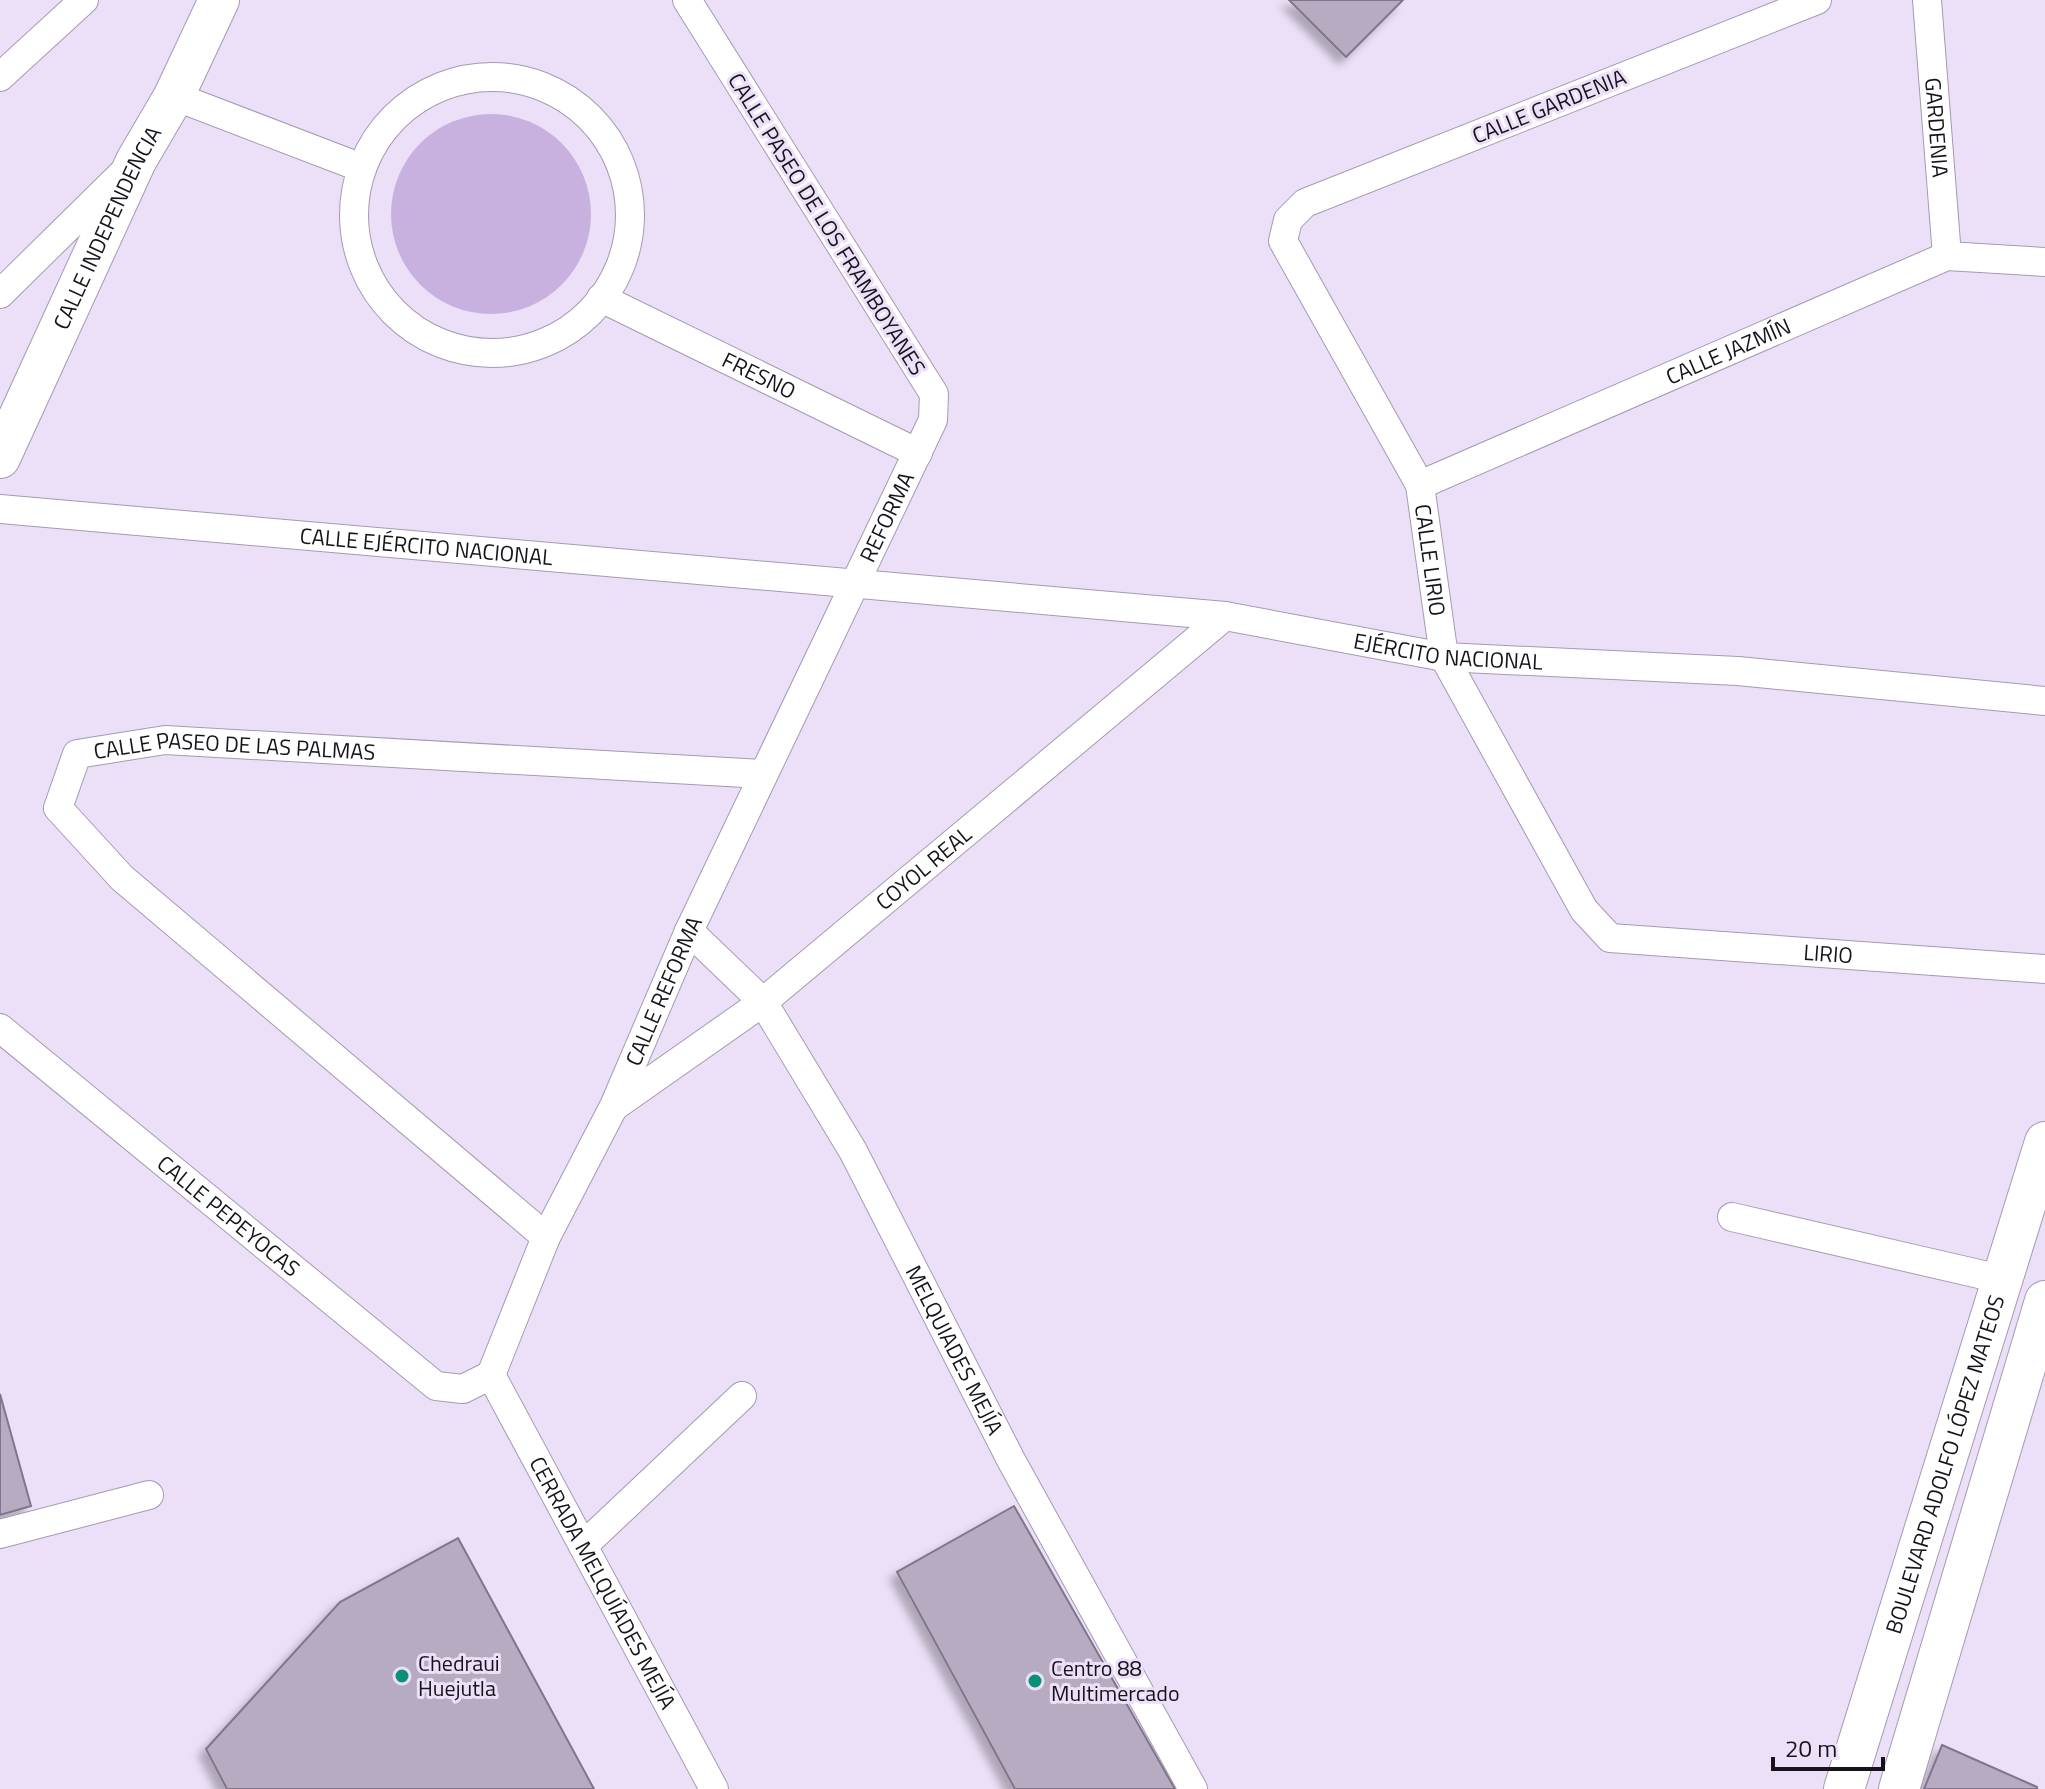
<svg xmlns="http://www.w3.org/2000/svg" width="2045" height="1789" font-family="'Titillium Web',sans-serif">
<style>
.green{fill:#c9b1df}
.building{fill:#b7abc2;stroke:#80758a;stroke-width:2;filter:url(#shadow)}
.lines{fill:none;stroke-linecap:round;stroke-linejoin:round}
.street-casing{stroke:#a59ab0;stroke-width:30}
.secondary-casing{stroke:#a59ab0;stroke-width:42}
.street{stroke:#fff;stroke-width:28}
.secondary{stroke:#fff;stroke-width:40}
.poi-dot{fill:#0a9078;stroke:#ece0f8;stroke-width:3}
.labels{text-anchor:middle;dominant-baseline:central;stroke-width:6;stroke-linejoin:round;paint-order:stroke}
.street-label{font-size:22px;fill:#17131b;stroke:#ece0f8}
.poi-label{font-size:22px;fill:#17131b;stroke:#ece0f8;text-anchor:start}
</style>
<defs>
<filter id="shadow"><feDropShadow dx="-7" dy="7" stdDeviation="4" flood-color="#0004"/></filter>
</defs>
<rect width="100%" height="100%" fill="#ece0f8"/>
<path class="green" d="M391 214a100 100 0 1 1 200 0a100 100 0 1 1-200 0Z"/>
<path class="building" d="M1289,0H1403L1346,57Z
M0,1394L31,1506L0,1515Z
M1014,1506L1175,1789H1015L897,1572Z
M458,1538L594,1789H227L206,1749L340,1602Z
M1942,1745L2037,1787V1789H1924Z"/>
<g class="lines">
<defs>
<g id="street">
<path id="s1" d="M1817,0L1305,203L1288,220L1283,241L1420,485L1444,657L1584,910L1610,938L2045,969"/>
<path id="s2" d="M1927,0L1947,256"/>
<path d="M0,77L84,0"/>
<circle cx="492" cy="215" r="138"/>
<path d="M174,96L362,168"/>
<path d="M0,294L122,174"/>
<path id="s3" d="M601,298L918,453"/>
<path id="s4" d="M1420,485L1947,256L2045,262"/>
<path id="s5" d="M0,509L1225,616L1444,657L1738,671L2045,701"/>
<path id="s6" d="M689,931L763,1002L853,1151L1011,1460L1193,1789"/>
<path id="s7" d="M0,1028L436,1386L463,1389L491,1375L546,1237L614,1106L689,931L933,420L934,394L687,0"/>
<path id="s8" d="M615,1106L763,1002L1225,616"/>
<path d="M1732,1217L2005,1280"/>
<path id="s9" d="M546,1237L122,878L58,808L77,754L165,740L762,774"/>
<path id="s10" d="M491,1375L714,1789"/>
<path d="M0,1534L149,1495"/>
<path d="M583,1546L742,1396"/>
</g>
<g id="secondary">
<path id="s11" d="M0,458L136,161L174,96L219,0"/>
<path id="s12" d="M1844,1789L2045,1142"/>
<path d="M1899,1789L2045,1301"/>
</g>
</defs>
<use href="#street" class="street-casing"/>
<use href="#secondary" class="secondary-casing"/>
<use href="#street" class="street"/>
<use href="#secondary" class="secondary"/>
</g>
<g class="poi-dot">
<circle cx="402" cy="1676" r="8"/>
<circle cx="1035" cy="1681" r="8"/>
</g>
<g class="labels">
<g class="street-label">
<text transform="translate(1549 106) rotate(-22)">CALLE GARDENIA</text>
<text stroke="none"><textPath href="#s2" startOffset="128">GARDENIA</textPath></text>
<text transform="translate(827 224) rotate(58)">CALLE PASEO DE LOS FRAMBOYANES</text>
<text stroke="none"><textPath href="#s11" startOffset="254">CALLE INDEPENDENCIA</textPath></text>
<text stroke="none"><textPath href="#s4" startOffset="336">CALLE JAZMÍN</textPath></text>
<text stroke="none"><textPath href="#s3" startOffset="176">FRESNO</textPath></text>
<text stroke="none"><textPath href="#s7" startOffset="1568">REFORMA</textPath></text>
<text stroke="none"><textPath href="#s5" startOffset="428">CALLE EJÉRCITO NACIONAL</textPath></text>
<text stroke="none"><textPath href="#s1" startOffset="952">CALLE LIRIO</textPath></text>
<text stroke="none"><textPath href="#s5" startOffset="1456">EJÉRCITO NACIONAL</textPath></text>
<text stroke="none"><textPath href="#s9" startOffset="866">CALLE PASEO DE LAS PALMAS</textPath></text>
<text stroke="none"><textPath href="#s8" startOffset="390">COYOL REAL</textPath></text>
<text stroke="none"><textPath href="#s1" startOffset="1596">LIRIO</textPath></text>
<text stroke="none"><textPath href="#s7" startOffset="1044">CALLE REFORMA</textPath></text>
<text stroke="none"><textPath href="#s7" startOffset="296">CALLE PEPEYOCAS</textPath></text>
<text stroke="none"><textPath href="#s6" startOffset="500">MELQUIADES MEJÍA</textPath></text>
<text stroke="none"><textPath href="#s12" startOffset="340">BOULEVARD ADOLFO LÓPEZ MATEOS</textPath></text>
<text stroke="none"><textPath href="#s10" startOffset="236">CERRADA MELQUÍADES MEJÍA</textPath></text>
</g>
<g class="poi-label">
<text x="418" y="1663">Chedraui<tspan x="418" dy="25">Huejutla</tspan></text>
<text x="1051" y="1668">Centro 88<tspan x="1051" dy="25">Multimercado</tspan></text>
</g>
</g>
<path d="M1773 1757v12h110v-12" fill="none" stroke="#17131b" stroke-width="4"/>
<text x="1785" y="1757" font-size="24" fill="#17131b" stroke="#ece0f8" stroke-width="6" paint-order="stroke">20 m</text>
</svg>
